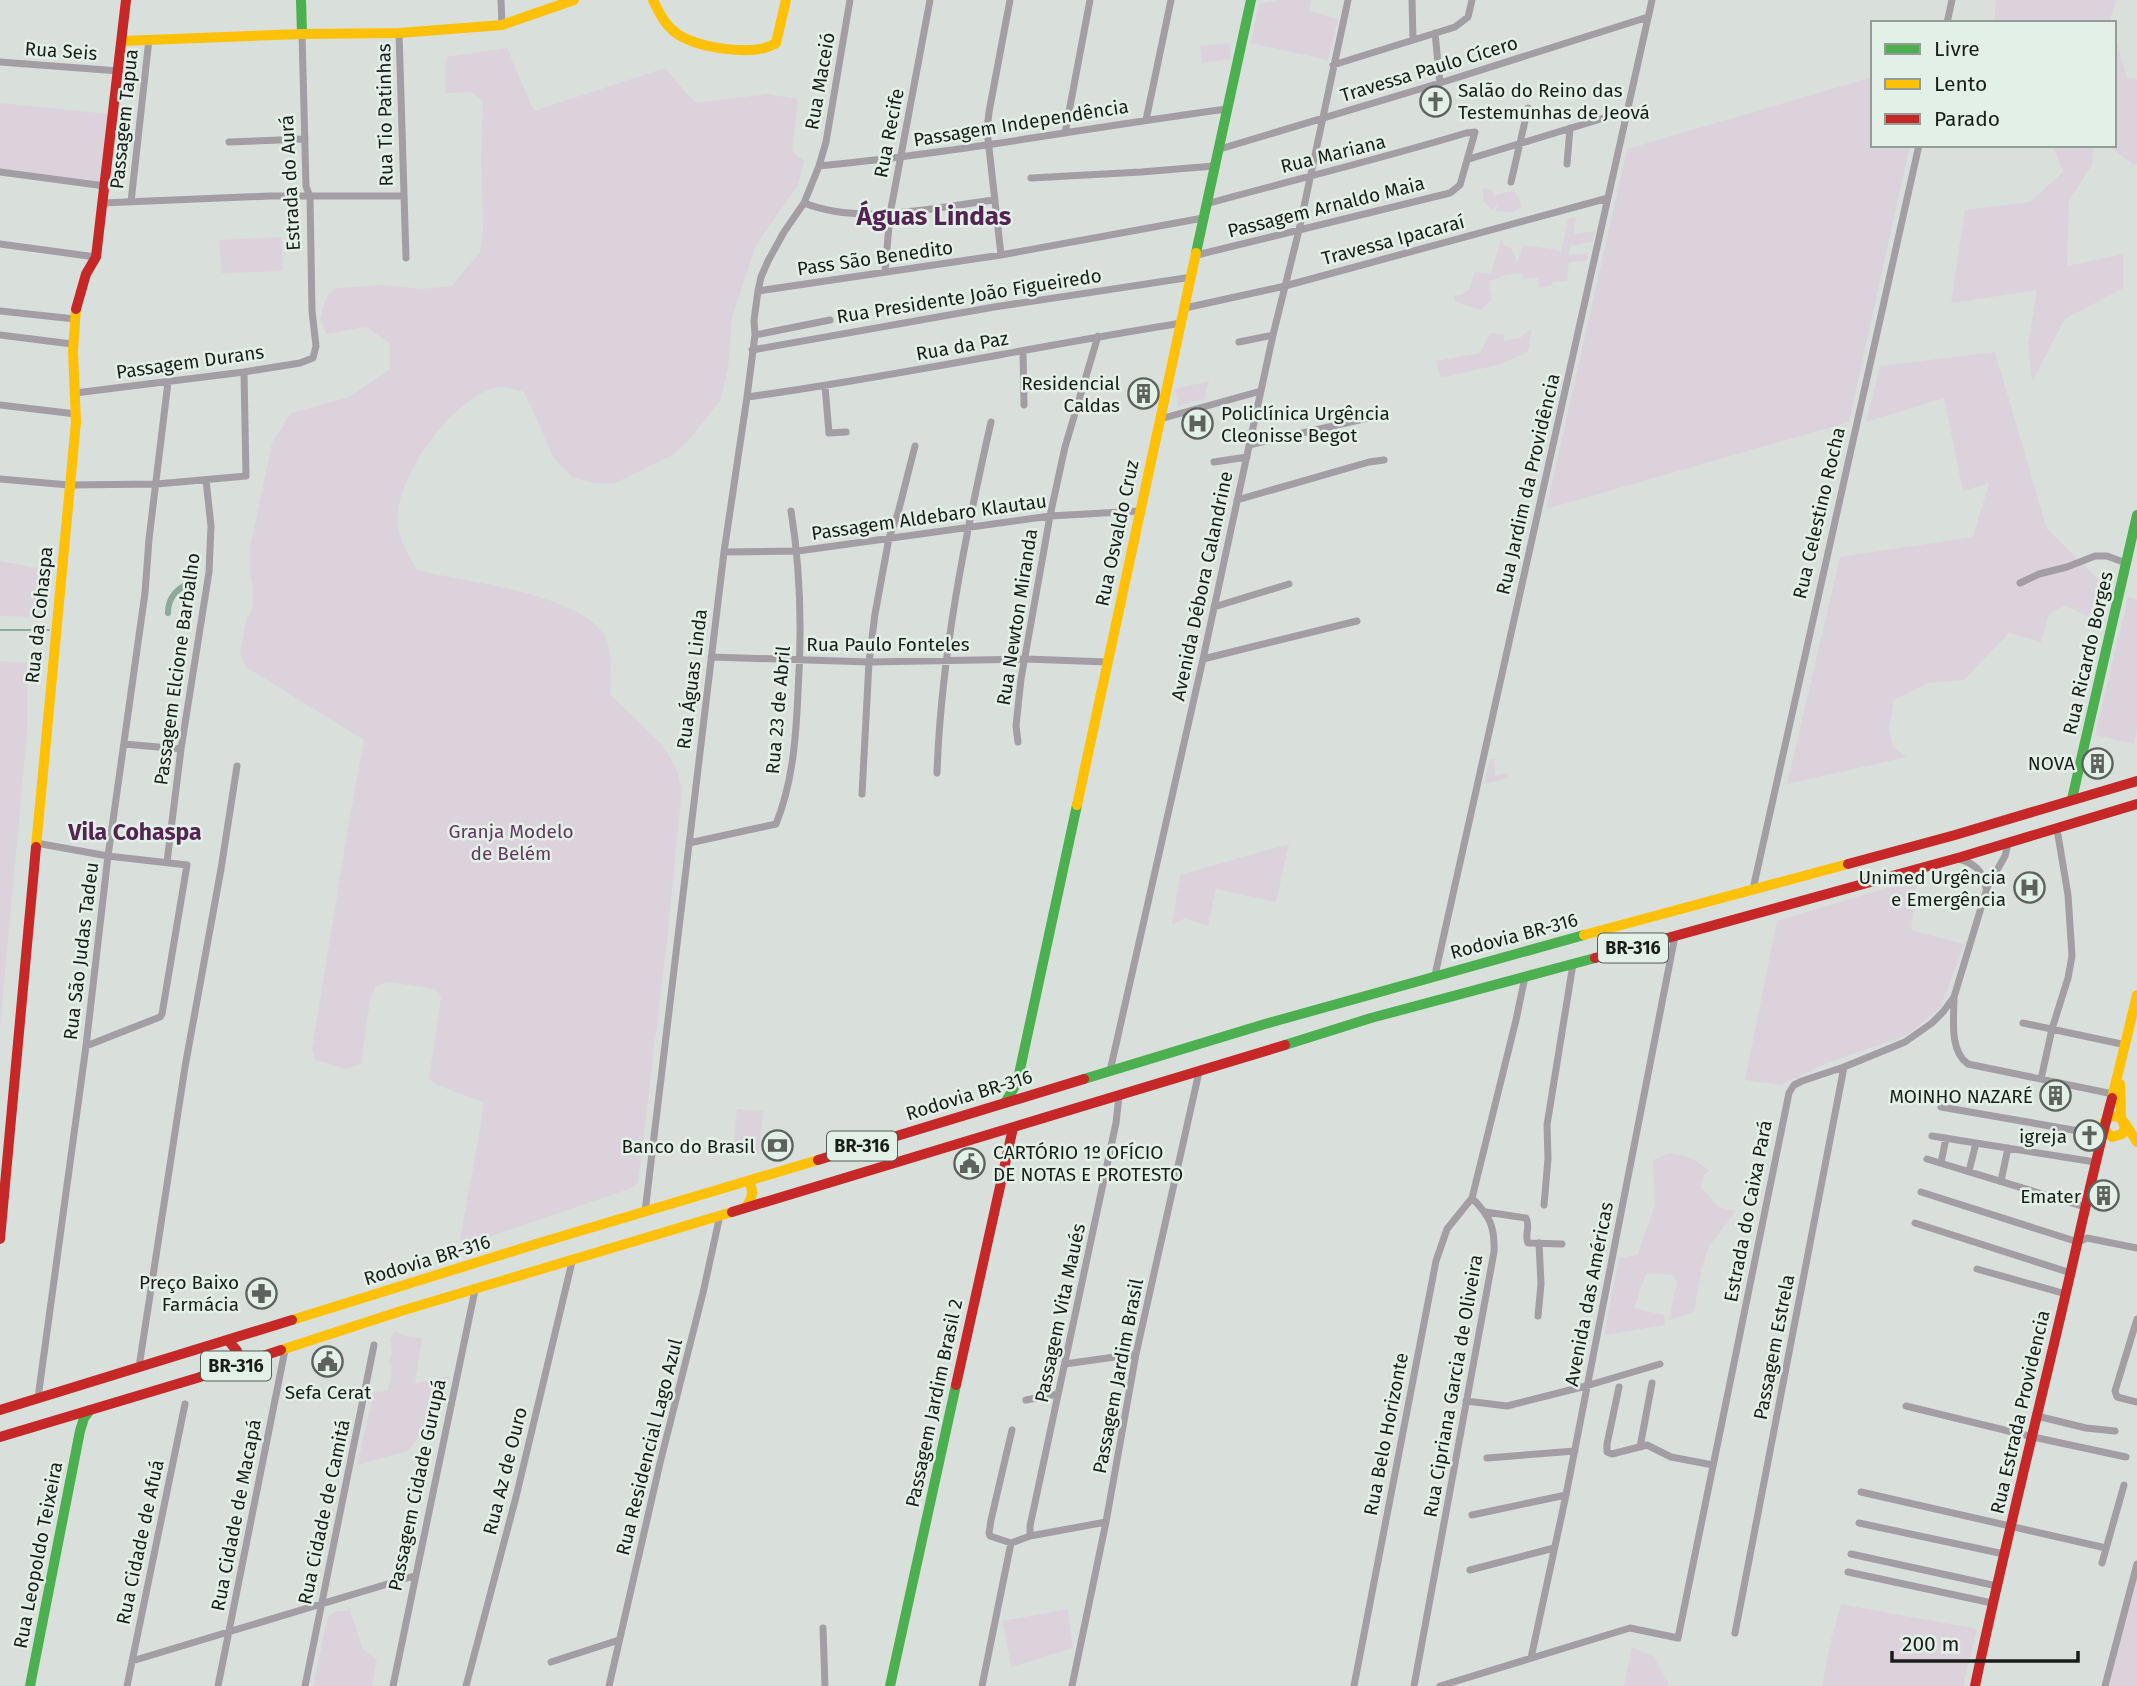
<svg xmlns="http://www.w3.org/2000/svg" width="2137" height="1686" font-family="'Fira Sans',sans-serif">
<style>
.green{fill:#dcd2dc}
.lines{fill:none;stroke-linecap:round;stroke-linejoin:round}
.stream{stroke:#8da997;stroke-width:2}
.canal{stroke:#8da997;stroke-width:6}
.street{stroke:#a39ea4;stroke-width:7}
.fast{stroke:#4caf50;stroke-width:10}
.slow{stroke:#ffc107;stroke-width:10}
.jam{stroke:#c62828;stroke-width:10}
.labels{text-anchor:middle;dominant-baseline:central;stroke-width:5;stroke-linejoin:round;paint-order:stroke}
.shield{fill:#e3f0e7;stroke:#565d58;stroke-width:2}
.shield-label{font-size:18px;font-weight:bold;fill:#1a1e1b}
.street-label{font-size:19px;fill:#1a1e1b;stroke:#e3f0e7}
.poi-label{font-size:19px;fill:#1a1e1b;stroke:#e3f0e7;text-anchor:end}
.park-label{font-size:19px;fill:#633760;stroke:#e3f0e7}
.quarter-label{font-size:23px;font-weight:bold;fill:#552353;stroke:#e3f0e7}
.district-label{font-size:26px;font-weight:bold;fill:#552353;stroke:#e3f0e7}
</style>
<rect width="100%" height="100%" fill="#d9dfdb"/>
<path class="green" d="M1278,0H1311L1309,11L1338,19L1328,60L1251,43L1259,4Z
M1996,0H2117L2110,18L2112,23H1994Z
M2114,32L2127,78L2137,79V163L2134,165L2107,145H2114Z
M1229,43L1231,59L1202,63L1200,46Z
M507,48L534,111L665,68L695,103L767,94L798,99L792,151L804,161L798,185L756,245L732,318L728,368L720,401L689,440L671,456L615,483H594L572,477L554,458L524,392C517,390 506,386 498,387C453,396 393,479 398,525C400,541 409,556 417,570C463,582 579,593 604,635C614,652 610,676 610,694L662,745L675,766L682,788L667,941L638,1183L632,1188L465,1245L460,1239L480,1129L483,1102L437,1085L429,1079L441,998L436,989L388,982L376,986L370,999L361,1064L347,1069L315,1060L312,1049L349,821L364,740L246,667L240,654L246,620L252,610L253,589L250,572V548L272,443L291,413L349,397L390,369V344L366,327L326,334L320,319L327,295L337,288L382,285L421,289L452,286L480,252L483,229L481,161L483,102L472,92L445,93L446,57Z
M1873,77V145H1910L1849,422L1546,509L1627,149Z
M0,103L109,114L100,186L0,173Z
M2051,145H2093L2092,165L2069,200L2067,266L2123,254V288L2065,319L2032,381L2028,345L2037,290L1951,303L1965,210L2030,202L2063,172L2055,150Z
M1483,188L1492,190L1494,196L1514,190L1522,207L1513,212L1496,211L1497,204L1492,210L1483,201Z
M1576,217L1574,234L1595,231L1592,242L1571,246L1568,255L1588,253L1586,261L1569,262L1567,281L1553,282L1552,285L1539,288L1538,277L1524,279L1522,273L1506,275L1489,281L1492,300L1481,310L1455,302L1454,295H1461L1470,289L1474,272L1491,274L1501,239L1504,246L1511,248L1517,261L1523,245L1553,249L1561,252L1568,219Z
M281,237L283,271L222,273L219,240Z
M1532,328L1528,352L1501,364L1441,378L1436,361L1480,353L1490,333L1504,334V341L1520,338Z
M1995,352L2047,529L2109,590L2087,616L2065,605L2049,614L2041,642L2009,633L1964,680L1929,683L1894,700L1889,730L1893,747L1907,757L1787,784L1840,557L1973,537L1989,483L1963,491L1944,398L1866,422L1880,366Z
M1209,381L1204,399L1178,406L1175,389Z
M0,561L48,570L44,603L40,617L0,616Z
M2128,597L2137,599V731L2134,744L2095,735Z
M0,661L27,663V733L0,1027Z
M1490,759H1495V775L1507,773L1509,778L1484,784Z
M1289,844L1276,902L1216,889L1208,926L1185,918L1172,925L1180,875Z
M1917,879L1911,930L1964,944L1941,1007L1907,1035L1827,1063L1781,1085L1745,1080L1777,921Z
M737,1109L763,1111L759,1154L733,1151Z
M1670,1153L1692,1158L1709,1170L1704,1175L1701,1187L1718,1207L1736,1211L1710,1245L1702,1266L1694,1312L1669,1320L1677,1282L1672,1275L1646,1273L1634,1308L1664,1315L1665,1325L1604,1335L1619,1258L1637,1255L1655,1205L1653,1160Z
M395,1331L405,1336L422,1338L415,1383L450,1376L440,1407L408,1451L357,1465L374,1392L388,1391L392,1372L389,1361L392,1352L390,1339Z
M2137,1561V1686H2108Z
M1841,1604L1977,1629L1963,1686H1822L1831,1640Z
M1068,1609L1073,1648L1011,1667L1003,1621Z
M338,1611H350L363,1649L377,1659L372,1686H313L328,1616Z
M1632,1647L1654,1657L1669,1686H1624Z"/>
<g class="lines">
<path class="stream" d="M0,630H49"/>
<path class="canal" d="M168,613C168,596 178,588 193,581V578"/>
<path class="street" d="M501,0L502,25
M1412,0L1413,39
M1947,23L1952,0
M399,33L406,258
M1435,33L1440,83
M0,62L119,71
M1333,65L1455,27L1468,17L1472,0
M1146,120L1171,0
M1065,133L1090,0
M229,142L305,139
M1220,149L1440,83L1648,17
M1469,159L1627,111
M1567,164L1570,128
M819,166C956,153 1091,127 1227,109
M0,172L105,186
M1031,178L1141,172L1214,166
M1511,182L1528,108
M131,202L149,39
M102,203L270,196H403
M804,203C862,226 935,207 995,200
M0,244L96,257
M1001,255L987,130L989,112L1010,0
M1197,255L1450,193L1460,185L1475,132L1466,133C1380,159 1293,180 1206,204
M885,272L890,214L930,0
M758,291L1001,255L1203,218
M1185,308L1285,286L1608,198
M0,311L75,319
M0,335L72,344
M755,335L830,320
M1239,342L1273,335
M752,350L994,307L1192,277
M1023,351L1024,405
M825,386L829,433L846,432
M75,393L244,372L300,363L313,358L316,346L312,311L310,197L306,186L302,34
M747,397C893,377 1037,346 1182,323
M0,405L76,414
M1160,419L1261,391
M1249,445L1368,418L1383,417
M1214,462L1247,457
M0,479L69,485L157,484L246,476L244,372
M1237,500L1369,462L1384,460
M724,552L798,551L1050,516L1139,511
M2020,583L2039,574L2067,567L2095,556H2107L2126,563
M1214,607L1289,584
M711,657L869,662L1026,659L1107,662
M1203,659L1357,621
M1018,742L1016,726L1021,679L1050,516L1065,447L1098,336
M124,744L181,749
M937,773C941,656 965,537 991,422
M862,794L869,662L875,614L889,538L898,513L915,446
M36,843L108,856L187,865L162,1014L160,1017L86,1046
M689,843L776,824C793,782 796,737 798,692C802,631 801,572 791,511
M1958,859C1974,863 1983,870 1986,888
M167,862L181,749L209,572L211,526L206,480
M1753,889L1919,145
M1435,975L1652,0
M1954,998C1954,1018 1949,1051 1968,1064L2113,1094
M2023,1023L2126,1045
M1110,1071L1203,659L1273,335L1299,230L1348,0
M2041,1079L2052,1029L2068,978L2072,956L2068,895L2057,829
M1941,1107L2102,1135
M1932,1136L2095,1162
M1927,1159L2085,1207
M1941,1163L1946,1138
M1969,1171L1976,1143
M2001,1181L2008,1148
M1921,1192L2078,1242L2087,1238L2137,1248
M1472,1198L1516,1020L1525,977
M1544,1205L1548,1159L1547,1125L1573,964
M645,1212L724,552L747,397L755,335L754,320L758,291L761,277L768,261L784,232L804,203L819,166L826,142L850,0
M1486,1212L1526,1218C1531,1226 1524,1235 1528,1243L1562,1244
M1915,1223L2071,1273
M1977,1269L2066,1294
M1538,1316L1541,1284L1539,1243
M2137,1319L2115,1391L2117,1397L2137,1402
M1065,1364L1136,1354
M139,1367L185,1067L221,869L237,766
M1619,1387L1607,1444V1452L1612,1454L1647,1445L1671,1457L1713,1465
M38,1398L86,1046L108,856L145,593L149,539L168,382
M1026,1400L1058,1394
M1466,1401L1507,1406L1586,1386L1660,1364
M1906,1406L2033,1437L2126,1457
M2037,1416L2086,1428L2115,1431
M1012,1430L991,1520L989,1533L990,1536L1011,1543L1030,1536L1106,1522
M1640,1447L1652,1383
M1487,1458L1575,1451
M1861,1492L2106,1548
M1472,1515L1566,1495
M1859,1523L2004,1554
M1030,1536V1526L1116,1123L1119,1096
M1851,1554L1997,1586
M2102,1563L2124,1485
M1470,1570L1554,1548
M1848,1572L1992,1603
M823,1628L825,1686
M1735,1633L1844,1067
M1531,1658L1566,1495L1675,936
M132,1661L414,1576
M551,1662L619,1640
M127,1686L185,1404
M218,1686L285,1350
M305,1686L374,1345
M393,1686L475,1290
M466,1686L516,1497L572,1262
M609,1686L660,1463L703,1293L720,1215
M982,1686L1011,1543
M1072,1686L1106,1522L1136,1354L1199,1072
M1354,1686L1436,1261L1447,1229L1472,1198
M1414,1686L1494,1252C1495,1227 1490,1216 1472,1198
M1440,1686L1630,1628L1678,1638L1789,1093L1794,1085L1802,1081L1844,1067L1905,1042L1932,1023L1943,1012L1954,997L1987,888L2005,856L2008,844
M2105,1686L2137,1564"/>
<path class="fast" d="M301,0L302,34
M1196,253L1251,0
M2072,799L2137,515
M1285,1045L1371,1018L1595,958
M1084,1079L1265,1024L1584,935
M1005,1103L1015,1086L1019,1074L1077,805
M30,1686L80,1431L84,1418L90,1410
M890,1686L956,1385"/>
<path class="slow" d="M653,0C659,13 666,27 679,35C700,48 755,57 776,43L786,0
M122,41L302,34L399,33L502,25L574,0
M1077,805L1196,253
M36,847L76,422L73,351L76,309
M1584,935L1848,864
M2120,1084L2121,1117
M2112,1098L2137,995
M2124,1122L2137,1142
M2103,1128L2112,1137L2122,1134L2125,1128L2121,1117L2111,1116L2105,1121
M746,1207C752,1198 755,1191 748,1181
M292,1320L536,1244L818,1160
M281,1350L401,1311L732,1212"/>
<path class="jam" d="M76,309L86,274L96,257L126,0
M1848,864L1955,835L2137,781
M1595,958L1961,857L2137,804
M818,1160L1084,1079
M732,1212L1285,1045
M0,1239L36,847
M228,1340L237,1351L238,1365
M956,1385L1013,1128
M0,1410L292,1320
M0,1437L197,1378L281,1350
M1975,1686C2001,1561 2032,1438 2061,1314C2078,1242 2093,1169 2112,1098"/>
</g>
<defs>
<symbol id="church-ring" viewBox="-11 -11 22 22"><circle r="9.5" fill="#e3f0e7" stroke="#5d625e" stroke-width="1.5"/><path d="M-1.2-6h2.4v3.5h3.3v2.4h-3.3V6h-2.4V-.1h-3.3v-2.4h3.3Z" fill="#5d625e"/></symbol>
<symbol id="building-ring" viewBox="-11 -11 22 22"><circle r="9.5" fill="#e3f0e7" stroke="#5d625e" stroke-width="1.5"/><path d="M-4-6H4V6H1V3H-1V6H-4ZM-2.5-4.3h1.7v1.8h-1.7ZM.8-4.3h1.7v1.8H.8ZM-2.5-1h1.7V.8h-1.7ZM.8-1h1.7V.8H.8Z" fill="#5d625e"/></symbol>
<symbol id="hospital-ring" viewBox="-11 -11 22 22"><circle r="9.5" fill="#e3f0e7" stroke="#5d625e" stroke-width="1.5"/><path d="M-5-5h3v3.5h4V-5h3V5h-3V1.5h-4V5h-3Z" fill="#5d625e"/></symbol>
<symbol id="bank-ring" viewBox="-11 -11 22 22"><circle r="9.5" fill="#e3f0e7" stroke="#5d625e" stroke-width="1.5"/><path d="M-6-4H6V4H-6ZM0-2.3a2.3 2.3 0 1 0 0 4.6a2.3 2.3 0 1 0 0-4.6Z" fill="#5d625e"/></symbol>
<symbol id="civic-ring" viewBox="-11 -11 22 22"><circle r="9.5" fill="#e3f0e7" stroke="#5d625e" stroke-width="1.5"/><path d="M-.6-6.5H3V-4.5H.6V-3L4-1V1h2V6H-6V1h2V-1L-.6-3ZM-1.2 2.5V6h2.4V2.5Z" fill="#5d625e"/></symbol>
<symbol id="pharmacy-ring" viewBox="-11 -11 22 22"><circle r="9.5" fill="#e3f0e7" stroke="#5d625e" stroke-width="1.5"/><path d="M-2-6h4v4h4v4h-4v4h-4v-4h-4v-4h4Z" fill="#5d625e"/></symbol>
</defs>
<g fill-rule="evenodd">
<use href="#church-ring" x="1418" y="84" width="35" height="35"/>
<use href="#building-ring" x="1126" y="376" width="35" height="35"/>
<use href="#hospital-ring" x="1180" y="406" width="35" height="35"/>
<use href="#building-ring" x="2080" y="746" width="35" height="35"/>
<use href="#hospital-ring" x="2012" y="870" width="35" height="35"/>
<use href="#building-ring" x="2038" y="1078" width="35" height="35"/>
<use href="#church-ring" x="2072" y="1118" width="35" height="35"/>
<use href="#bank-ring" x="760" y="1128" width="35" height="35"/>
<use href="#civic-ring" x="952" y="1146" width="35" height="35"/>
<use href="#building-ring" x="2086" y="1178" width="35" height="35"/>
<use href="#pharmacy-ring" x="244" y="1276" width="35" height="35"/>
<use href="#civic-ring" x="310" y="1344" width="35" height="35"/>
</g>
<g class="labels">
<g class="shield">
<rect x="1598" y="933.5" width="70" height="29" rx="5"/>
<rect x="827" y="1131.5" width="70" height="29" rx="5"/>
<rect x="201" y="1351.5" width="70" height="29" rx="5"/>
</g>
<g class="shield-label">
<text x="1633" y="948">BR-316</text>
<text x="862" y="1146">BR-316</text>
<text x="236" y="1366">BR-316</text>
</g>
<g class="street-label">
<text transform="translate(61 51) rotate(4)">Rua Seis</text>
<text transform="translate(1429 69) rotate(-17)">Travessa Paulo Cícero</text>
<text transform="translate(820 81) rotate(-80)">Rua Maceió</text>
<text transform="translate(385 115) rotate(-91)">Rua Tio Patinhas</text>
<text transform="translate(124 119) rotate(-84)">Passagem Tapua</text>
<text transform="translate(1021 123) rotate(-9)">Passagem Independência</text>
<text transform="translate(889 133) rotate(-79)">Rua Recife</text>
<text transform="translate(1333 154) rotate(-14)">Rua Mariana</text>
<text transform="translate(290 183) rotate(-93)">Estrada do Aurá</text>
<text transform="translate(1326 207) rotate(-14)">Passagem Arnaldo Maia</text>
<text transform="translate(1393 240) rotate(-15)">Travessa Ipacaraí</text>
<text transform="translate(875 258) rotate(-8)">Pass São Benedito</text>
<text transform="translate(969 296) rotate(-9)">Rua Presidente João Figueiredo</text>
<text transform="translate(962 346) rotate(-10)">Rua da Paz</text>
<text transform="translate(190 362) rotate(-8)">Passagem Durans</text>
<text transform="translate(1528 484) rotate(-77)">Rua Jardim da Providência</text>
<text transform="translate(1819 513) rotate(-77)">Rua Celestino Rocha</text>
<text transform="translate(929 517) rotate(-8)">Passagem Aldebaro Klautau</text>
<text transform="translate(1117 533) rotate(-78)">Rua Osvaldo Cruz</text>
<text transform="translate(1202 586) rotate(-78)">Avenida Débora Calandrine</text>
<text transform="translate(39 615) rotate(-84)">Rua da Cohaspa</text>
<text transform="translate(1017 617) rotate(-81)">Rua Newton Miranda</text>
<text x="888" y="644">Rua Paulo Fonteles</text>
<text transform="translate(2088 653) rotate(-77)">Rua Ricardo Borges</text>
<text transform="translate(177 669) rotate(-82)">Passagem Elcione Barbalho</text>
<text transform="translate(692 679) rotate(-83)">Rua Águas Linda</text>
<text transform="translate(778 710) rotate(-85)">Rua 23 de Abril</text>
<text transform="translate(1514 936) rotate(-15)">Rodovia BR-316</text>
<text transform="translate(81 951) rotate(-83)">Rua São Judas Tadeu</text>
<text transform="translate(969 1095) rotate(-17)">Rodovia BR-316</text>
<text transform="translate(1748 1211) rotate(-79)">Estrada do Caixa Pará</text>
<text transform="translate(427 1260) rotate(-17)">Rodovia BR-316</text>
<text transform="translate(1589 1294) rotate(-79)">Avenida das Américas</text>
<text transform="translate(1060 1313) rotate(-78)">Passagem Vita Maués</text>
<text transform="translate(1774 1347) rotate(-79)">Passagem Estrela</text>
<text transform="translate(1118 1376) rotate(-79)">Passagem Jardim Brasil</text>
<text transform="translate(1453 1386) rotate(-80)">Rua Cipriana Garcia de Oliveira</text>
<text transform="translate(934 1403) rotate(-78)">Passagem Jardim Brasil 2</text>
<text transform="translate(2020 1412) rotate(-77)">Rua Estrada Providencia</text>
<text transform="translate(1386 1434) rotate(-79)">Rua Belo Horizonte</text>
<text transform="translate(649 1447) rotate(-76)">Rua Residencial Lago Azul</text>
<text transform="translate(505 1471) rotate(-76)">Rua Az de Ouro</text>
<text transform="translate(417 1485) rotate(-78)">Passagem Cidade Gurupá</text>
<text transform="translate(324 1512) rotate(-78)">Rua Cidade de Camitá</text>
<text transform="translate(236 1515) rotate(-79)">Rua Cidade de Macapá</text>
<text transform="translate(140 1542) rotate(-78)">Rua Cidade de Afuá</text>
<text transform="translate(38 1555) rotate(-79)">Rua Leopoldo Teixeira</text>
</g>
<g class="poi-label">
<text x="1458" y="90" text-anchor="start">Salão do Reino das<tspan x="1458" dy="22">Testemunhas de Jeová</tspan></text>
<text x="1120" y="383">Residencial<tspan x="1120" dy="22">Caldas</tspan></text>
<text x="1221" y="413" text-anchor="start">Policlínica Urgência<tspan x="1221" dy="22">Cleonisse Begot</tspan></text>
<text x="2075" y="763">NOVA</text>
<text x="2006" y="877">Unimed Urgência<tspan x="2006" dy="22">e Emergência</tspan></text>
<text x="2033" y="1096">MOINHO NAZARÉ</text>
<text x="2067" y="1136">igreja</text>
<text x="755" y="1146">Banco do Brasil</text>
<text x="993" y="1152" text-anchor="start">CARTÓRIO 1º OFÍCIO<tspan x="993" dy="22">DE NOTAS E PROTESTO</tspan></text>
<text x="2081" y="1196">Emater</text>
<text x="239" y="1282">Preço Baixo<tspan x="239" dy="22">Farmácia</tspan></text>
<text x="328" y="1392" text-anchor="middle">Sefa Cerat</text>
</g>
<g class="park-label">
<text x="511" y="831">Granja Modelo<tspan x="511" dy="22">de Belém</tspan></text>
</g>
<g class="quarter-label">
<text x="135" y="832">Vila Cohaspa</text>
</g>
<g class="district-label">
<text x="934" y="216">Águas Lindas</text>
</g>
</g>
<rect x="1871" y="21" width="245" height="126" fill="#e3f0e7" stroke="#939c95" stroke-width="2"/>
<rect x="1885" y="44" width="35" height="10" fill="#4caf50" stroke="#939c95" stroke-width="2"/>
<text x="1934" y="56" font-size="21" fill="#1a1e1b">Livre</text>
<rect x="1885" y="79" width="35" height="10" fill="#ffc107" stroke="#939c95" stroke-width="2"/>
<text x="1934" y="91" font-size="21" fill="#1a1e1b">Lento</text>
<rect x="1885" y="114" width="35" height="10" fill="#c62828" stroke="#939c95" stroke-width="2"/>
<text x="1934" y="126" font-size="21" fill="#1a1e1b">Parado</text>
<path d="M1892 1651v10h186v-10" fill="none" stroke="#1a1e1b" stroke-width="3.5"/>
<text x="1902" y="1651" font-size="21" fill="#1a1e1b" stroke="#e3f0e7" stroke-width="5" paint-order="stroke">200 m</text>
</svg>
